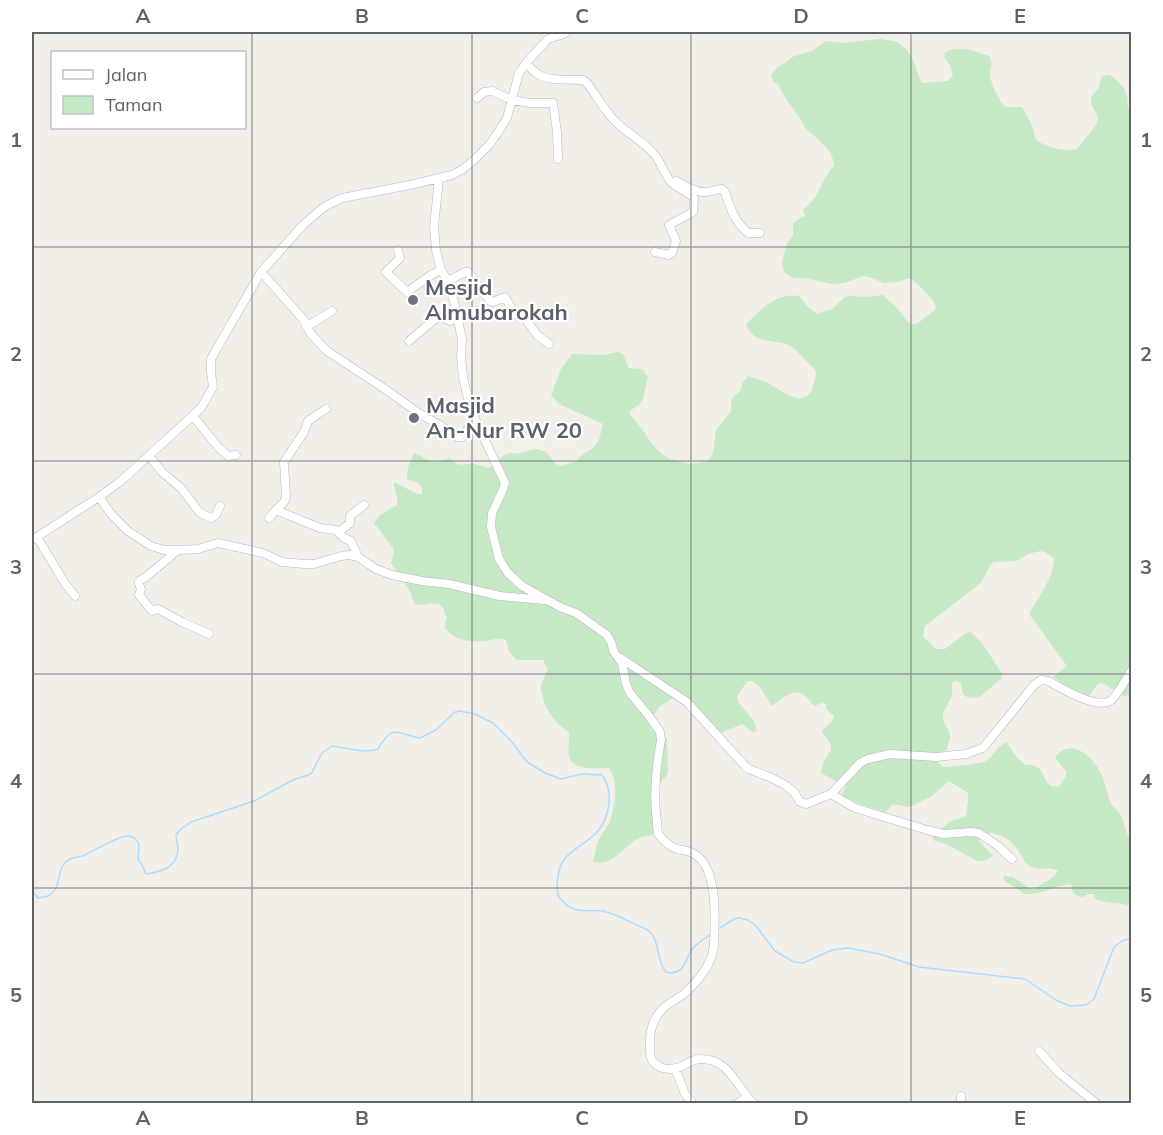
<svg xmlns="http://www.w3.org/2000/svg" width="1163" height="1135" font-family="Mulish,sans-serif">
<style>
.green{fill:#c5e8c5}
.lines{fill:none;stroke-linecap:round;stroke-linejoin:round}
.stream{stroke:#aadaff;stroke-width:1.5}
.minor-casing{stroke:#b5b8bc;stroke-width:9}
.minor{stroke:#fff;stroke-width:8}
.grid{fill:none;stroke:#5f6368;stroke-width:1.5;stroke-opacity:0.55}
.worship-dot{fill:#6b7280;stroke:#fff;stroke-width:2}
.labels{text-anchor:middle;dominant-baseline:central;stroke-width:4.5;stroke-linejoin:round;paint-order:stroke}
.worship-label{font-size:22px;font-weight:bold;fill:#5b616d;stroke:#fff;text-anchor:start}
.neatline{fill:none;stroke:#5f6368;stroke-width:2}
.grid-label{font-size:20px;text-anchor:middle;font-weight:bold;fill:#5f6368}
</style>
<rect width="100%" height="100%" fill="#f1efe8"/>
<path class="green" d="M880,39C886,40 893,40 898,43C914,52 915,69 922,83L948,81L953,75L950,65L944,57L945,52C960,45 974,51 989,56C994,63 990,67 990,75C991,85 999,100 1005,107H1022L1032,125L1036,140C1046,147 1064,152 1077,149C1081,144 1096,127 1097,122C1101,113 1089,108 1091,99C1092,94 1097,91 1099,87C1102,79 1098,75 1110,75C1115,79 1122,84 1125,90C1130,99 1125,108 1132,115L1131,694L1125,696L1102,683L1098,684L1089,696L1076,692L1053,677L1067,666L1029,614C1038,598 1054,578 1054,558L1045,552L1040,551L1028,554L1020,559L1015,561L994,562L990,565L981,583L925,626L923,636L936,649H945L966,633L971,632L981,642L1002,673L1001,679L981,696L972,698L967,697L963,694L961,684L957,681L952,682V696L943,713L944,723L949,731L950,737L947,749L941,754L939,763L943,767C954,766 977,765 986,761C995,756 997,744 1007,743L1018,759L1026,765C1049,762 1040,792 1060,786L1066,776V771L1055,758C1069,737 1090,754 1099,770C1105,779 1106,791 1110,801C1112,807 1118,810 1121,816C1125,824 1126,834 1131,842V906C1120,902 1107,904 1095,899L1093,894H1088L1084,897L1077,896L1073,893L1071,884C1053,886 1043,895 1024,894C1017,888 1009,885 1003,879L1004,876L1013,877L1029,888L1034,889C1042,883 1053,880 1058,871C1049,865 1035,873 1027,864C1024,862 1024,859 1022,856C1012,841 1003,832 984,833L979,841L993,856L985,861H977L946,844L935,841L932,838L949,822L966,816L968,800V793L949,781L932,796L909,807L897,805H892L885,812L860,804L842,796L846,786L821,773L823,763L831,750V745L822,731C826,725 832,724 834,716L826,709V704L821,703L815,706C810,703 809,698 804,695C794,687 780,700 772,706L760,687L752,681H747L737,697L739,703L754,721L757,731L753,733L742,724L721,733L680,693L659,707L654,715L667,740L668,773L651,796L654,826L653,835C649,836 642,836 639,838C623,846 614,867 593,862C595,855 596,846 599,839C602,833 606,829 609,823C615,810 619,780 609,768C598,768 576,771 570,759C567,752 569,741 569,733L557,723L551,715L545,705L541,690V685L548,669L543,660H517L509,652L506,640C500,638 497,639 491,640C474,643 456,642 445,628V623L447,618L443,608L439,604C431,602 421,607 415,604L409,590L391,563L394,553L393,548L374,523L380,515L397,505C399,493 393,491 394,482L417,494H422V489L420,484L407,479L408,467L414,453C429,459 432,467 449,458C462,469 460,463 474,464C479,465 484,467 489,468L505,454L510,453L515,454L536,449L546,452L556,464L561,466L575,462L582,455L592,449L599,440L603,424L559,404L551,395L561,369L572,354L604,355L618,352L623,354L629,368L642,369L648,377C646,384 644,398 641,403C637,407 632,408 629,413L645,433L651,443L662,454L670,459L690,464L706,462L711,457L713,452L716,430L731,411V401L734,396L741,390L742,384L748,376C754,378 760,380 766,382C779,388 804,412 813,387C814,383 816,376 816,373C815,368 810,365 807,362C802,356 797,350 790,346C774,338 755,346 746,325C759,310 777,292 799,296L808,307L817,314L832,309L845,297L850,296L866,297L883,295L898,309L907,321L911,324H917L936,309L934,301C925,293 919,282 908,278L898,282L884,283L869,277L863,276L845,283L832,284L804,278H793L784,272L782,264L784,254L787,244L793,236V223L797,220L805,216L803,210C806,206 811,203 814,199C822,188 824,175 834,166C834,148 814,138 804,126L802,121L786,99L778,84L773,82L771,75L777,67L785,63L794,56L812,51L826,41L843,43Z"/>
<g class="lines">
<path class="stream" d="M32,891L38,898C41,897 45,897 48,896C68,885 48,859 83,856C93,851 118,836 128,836C134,836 137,840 139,844L138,860L141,863L146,874C160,872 177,868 178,850C178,845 176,840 176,835L180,830L191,822L254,801L293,780L311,774L322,753L332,746L363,751L377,750C393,725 393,732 420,738L436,730L455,712L460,711L475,714L493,723L512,742L527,762L545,773L561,779L582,774L602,775C614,791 610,816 598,831C588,843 572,848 563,861C558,869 555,889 559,897C563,903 571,909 578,910C587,912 597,909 606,912C619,915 635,925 648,930C661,941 655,959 666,972C687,977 684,956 695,946C700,941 706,938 711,934
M717,930L734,919L739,918L748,920L756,926L775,951L794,962L803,963L832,950L848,948L880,954L919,967L1025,979L1056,1000L1070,1006L1086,1005L1094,999L1114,947L1122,941L1132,938"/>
<defs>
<path id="minor" d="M526,63C529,66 532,70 536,73C548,82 569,79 583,80L586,82C596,94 603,109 614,120C626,133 642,140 654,154C661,162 664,174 671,182C678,189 688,191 694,198L693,212L669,225L676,241L672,253L669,255L655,252
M477,98L484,92L492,91L512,100L530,103H553L557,132L558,159
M439,178L434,227L436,250L441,270L448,281L455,305L462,340L461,357L463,377L469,403L475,419L505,483L502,492L492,513L491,527L499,559L508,573L522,586L560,607L576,613L607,635L611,642L614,652L622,663L626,684L630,693L649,716L660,732L661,740C656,767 653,795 657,822C657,826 657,832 659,835C662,840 671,847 677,849C681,850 686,850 690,852C719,862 715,919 714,943C714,962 698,981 685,993C680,997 675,1000 670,1003C656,1012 650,1026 650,1042C650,1048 649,1055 652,1060C657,1069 671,1071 680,1067C687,1064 693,1059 701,1059C730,1059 736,1087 754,1104
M676,181C683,185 698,193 706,192C712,192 716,189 722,189L725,192C730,208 735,222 748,233H760
M398,250L400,258L386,272L407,292L431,275L441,270
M261,272L303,319L311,334L327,351L385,389L420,414L443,427L457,437H462L475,419
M448,281L465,272H468L490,301L493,302L505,297L515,314H522L537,335L549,344
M306,327L332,311
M409,341L435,319L443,317L450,321L457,318
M326,409L308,421L304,432L284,462L286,497L284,502L276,510L320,528L336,530L344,538L351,541L358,557
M193,416L218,447L228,456L236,455
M149,456L162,472L181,488L200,513L211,518L216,515L220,506
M99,497L111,514L128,531L151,546L164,550H178L198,549L218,543L263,553L282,562L304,564H314L341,556L349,555L358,557L376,569L392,575L422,581L449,584L500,596L544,600
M269,518L276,510
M339,532L350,523V516L364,505
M37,537L64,582L75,596
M32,540L99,497L121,481L201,408L213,387L211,372V359L224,336L261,272L303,225L324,207L342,198L410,185L452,175L463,169L473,161L490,144L502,126L507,118L519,73L526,63L548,39L564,34L567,32
M178,550L146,577L139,581V584L141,589L139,595L152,611L158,609L182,622L209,634
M619,657L687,702L745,766L749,769L772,778L785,785L794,792L800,802L806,804L831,794L860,763L868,759L890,754L936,757L966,754L983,748L1034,685L1041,680L1048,681C1061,688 1095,709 1110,701C1118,696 1126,678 1132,670
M831,794L855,808L927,830L944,834L971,832L979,833L998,846L1012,859
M1039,1051L1059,1073L1097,1104
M675,1068L685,1094L693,1104
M736,1104L747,1097
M961,1104V1096"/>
</defs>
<use href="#minor" class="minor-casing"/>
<use href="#minor" class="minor"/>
</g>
<path class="grid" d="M252,32V1104M472,32V1104M691,32V1104M911,32V1104M32,247H1132M32,461H1132M32,674H1132M32,888H1132"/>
<g class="worship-dot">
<circle cx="413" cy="300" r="6"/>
<circle cx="414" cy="418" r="6"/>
</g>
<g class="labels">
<g class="worship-label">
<text x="425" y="287">Mesjid<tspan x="425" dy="25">Almubarokah</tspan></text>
<text x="426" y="405">Masjid<tspan x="426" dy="25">An-Nur RW 20</tspan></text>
</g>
</g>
<rect width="1163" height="1135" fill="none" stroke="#ffffff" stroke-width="66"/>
<rect x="51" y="51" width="195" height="78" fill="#ffffff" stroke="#bfc1c3" stroke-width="1.5"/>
<rect x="63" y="70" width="30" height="9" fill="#ffffff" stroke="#bfc1c3" stroke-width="1.5"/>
<text x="105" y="81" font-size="18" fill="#5f6368">Jalan</text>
<rect x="63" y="96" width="30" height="18" fill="#c5e8c5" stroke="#bfc1c3" stroke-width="1.5"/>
<text x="105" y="111" font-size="18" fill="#5f6368">Taman</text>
<rect x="33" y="33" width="1097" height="1069" class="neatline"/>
<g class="grid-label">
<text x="143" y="23">A</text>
<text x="362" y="23">B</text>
<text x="582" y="23">C</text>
<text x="801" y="23">D</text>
<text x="1020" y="23">E</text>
<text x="16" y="147">1</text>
<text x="1146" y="147">1</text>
<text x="16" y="361">2</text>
<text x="1146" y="361">2</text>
<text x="16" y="574">3</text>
<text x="1146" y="574">3</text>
<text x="16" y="788">4</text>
<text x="1146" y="788">4</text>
<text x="16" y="1002">5</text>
<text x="1146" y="1002">5</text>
<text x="143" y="1125">A</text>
<text x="362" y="1125">B</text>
<text x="582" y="1125">C</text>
<text x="801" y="1125">D</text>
<text x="1020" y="1125">E</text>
</g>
</svg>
